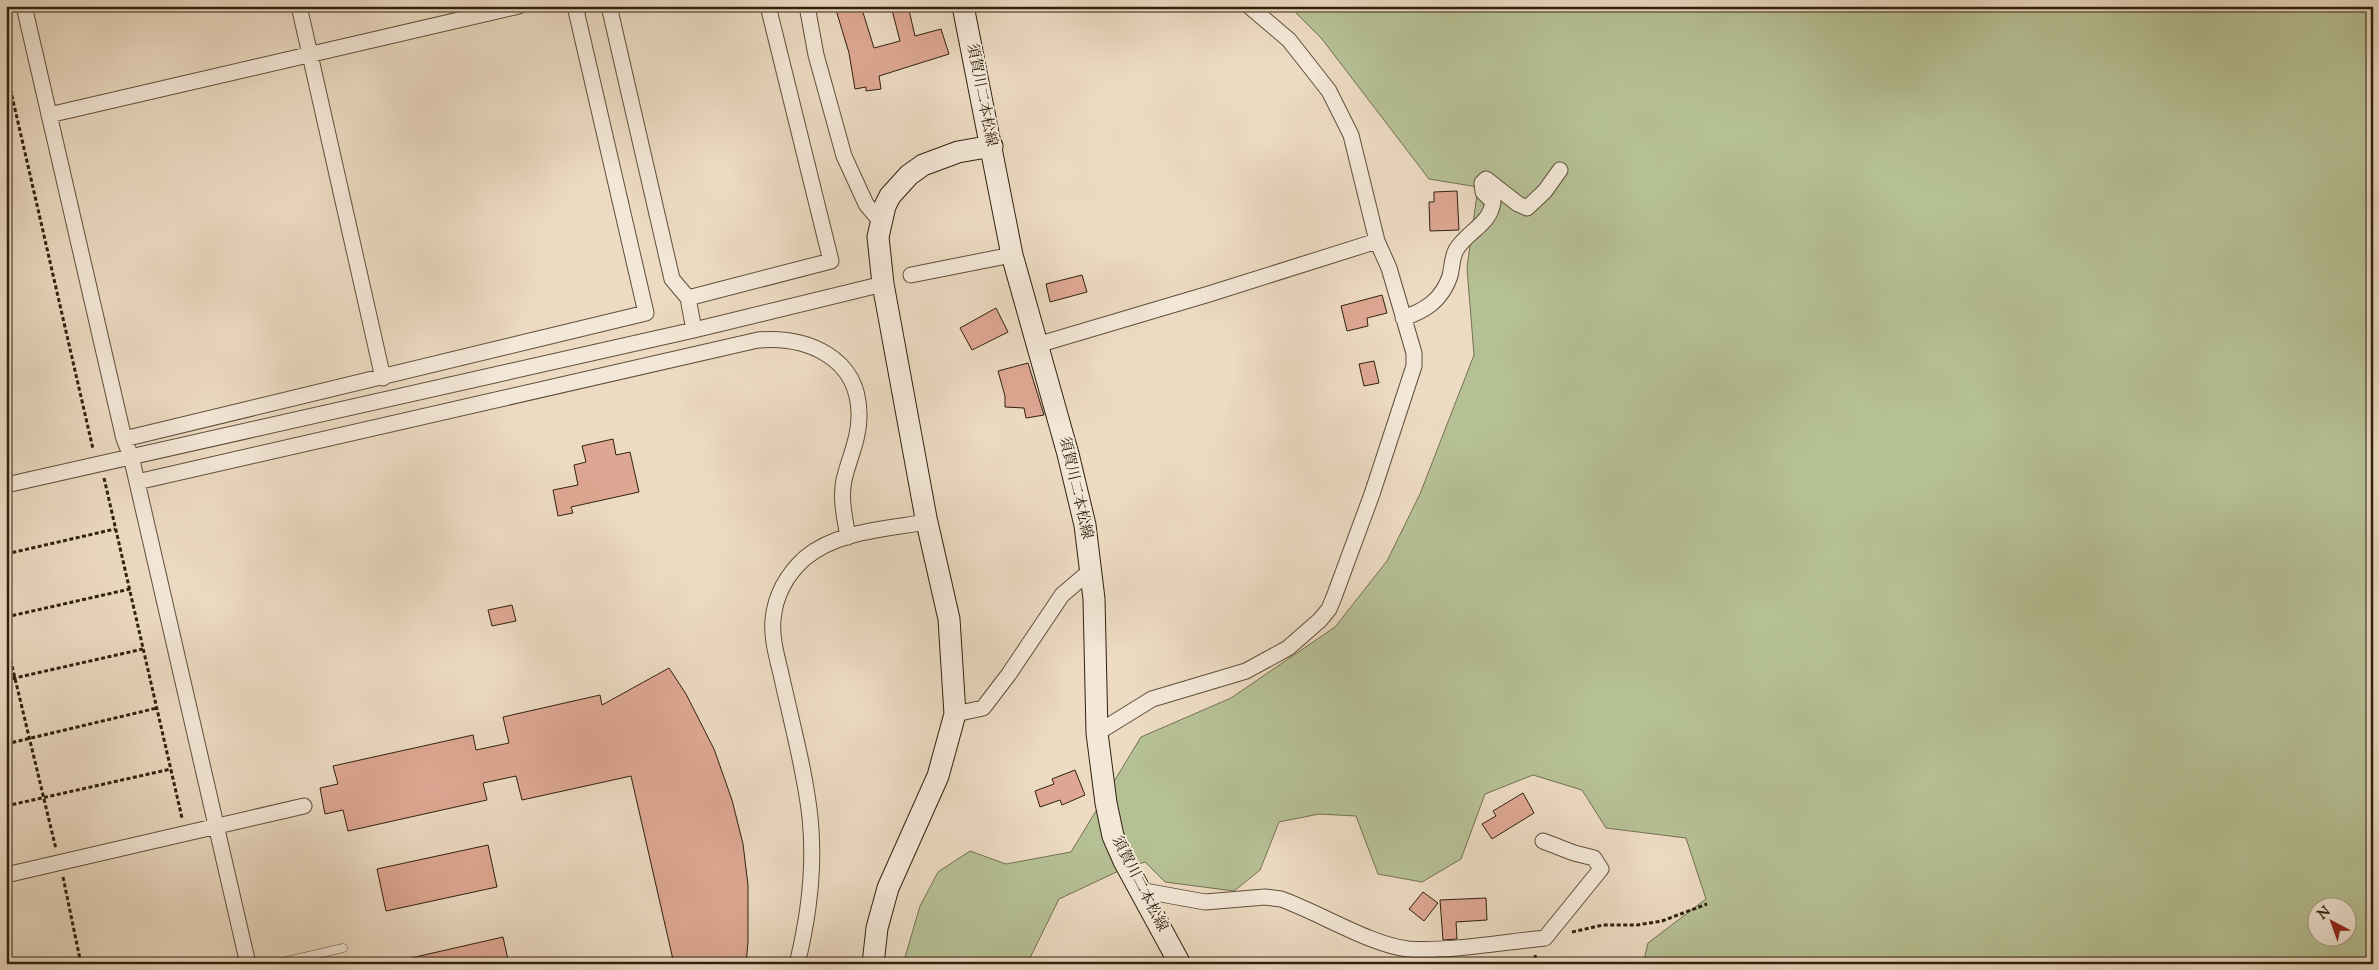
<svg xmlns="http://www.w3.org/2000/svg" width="2379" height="970" font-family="'Sorts Mill Goudy','Noto Serif JP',serif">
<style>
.green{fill:#b6c095;stroke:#737051;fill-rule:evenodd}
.building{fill:#dea793;stroke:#30210d}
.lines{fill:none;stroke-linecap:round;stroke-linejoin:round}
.lane-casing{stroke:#5f4f3a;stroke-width:9}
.street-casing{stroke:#5f4f3a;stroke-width:17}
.secondary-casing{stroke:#30210d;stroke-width:23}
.path{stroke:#30210d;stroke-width:3;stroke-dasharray:4 2.5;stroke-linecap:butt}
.lane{stroke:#f3e7d7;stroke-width:8}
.street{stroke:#f3e7d7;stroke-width:15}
.secondary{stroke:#f3e7d7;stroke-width:21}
.labels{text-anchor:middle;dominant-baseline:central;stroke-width:4;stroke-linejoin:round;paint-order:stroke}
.street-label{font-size:15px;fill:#30210d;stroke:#f3e7d7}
</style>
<rect width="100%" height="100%" fill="#ecdac2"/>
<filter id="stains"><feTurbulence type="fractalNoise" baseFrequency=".004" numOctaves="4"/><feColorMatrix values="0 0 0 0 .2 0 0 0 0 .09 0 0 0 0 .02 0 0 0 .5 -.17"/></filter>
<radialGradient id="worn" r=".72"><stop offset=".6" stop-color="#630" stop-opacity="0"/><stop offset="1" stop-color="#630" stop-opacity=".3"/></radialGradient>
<path class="green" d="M1289,6H2373V964H1643L1648,943L1706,899L1686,838L1606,828L1582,790L1533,775L1485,794L1461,859L1422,882L1378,874L1356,816L1319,814L1279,822L1260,870L1234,891L1165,882L1145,862L1125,868L1059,899L1027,964H903L920,906L938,872L970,851L1006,864L1071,852L1141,737L1231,698L1335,627L1387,561L1420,494L1474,355L1467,268L1478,187L1429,179L1322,39ZM2316,908H2346V938H2316Z"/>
<path class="building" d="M847,6H861L874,48L900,41L891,6H908L915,36L941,29L949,54L879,76L881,89L866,91V87L855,89L849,53L836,10Z
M1457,191L1459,230L1430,231L1429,202H1434V192Z
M1082,275L1087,292L1050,302L1046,284Z
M1382,295L1387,313L1367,318L1368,326L1347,331L1341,306Z
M996,308L1008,332L972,350L960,328Z
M1374,361L1379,383L1364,386L1359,364Z
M1028,363L1044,415L1026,418L1024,408L1005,407V396L998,371Z
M613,439L616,455L630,452L639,492L571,507L573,513L558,516L553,490L578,485L574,465L586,462L582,446Z
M512,605L516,621L492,626L488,610Z
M669,668L686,694L714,749L732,800L743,844L748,885V942L746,964H674L631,776L522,800L516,776L483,783L487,800L348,831L343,810L325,814L320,788L338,784L333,766L473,735L476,750L509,743L503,717L600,695L602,705Z
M1075,770L1085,795L1062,805L1060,800L1040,807L1035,791L1054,784L1052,779Z
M1523,793L1534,813L1492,839L1482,824L1496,816L1493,811Z
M488,845L497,887L386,911L377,869Z
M1423,892L1438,903L1424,921L1409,909Z
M1486,898L1487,920L1456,922L1457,939L1443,940L1440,900Z
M503,937L509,964H412L411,958Z"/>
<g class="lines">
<defs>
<path id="lane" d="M274,964L343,948"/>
<path id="street" d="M24,6L124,439L131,456L248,964
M299,6L383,378
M609,6L672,279L688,298
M807,6L816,55L844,156L866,204L881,222
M49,115L519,6
M911,275L1012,255
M1403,318C1425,311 1442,300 1450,276C1452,268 1452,257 1456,250C1467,231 1490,225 1493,202L1483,192L1482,183L1486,179L1518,204L1527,208L1545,191L1560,170
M694,330L688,298L831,261L768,6
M1037,345L1209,294L1377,241
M124,439L646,313L575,6
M137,482L758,340C807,336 858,357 859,413C860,437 849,458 844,480C840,499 845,519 848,537
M6,485L694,330L883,284
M955,714L983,708L1009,674L1062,595L1090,571
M1097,733L1152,699L1246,671L1288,648L1320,620L1329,609L1334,597L1372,494L1414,366V353L1389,268L1377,241L1351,135L1329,91L1289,40L1249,6
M6,875L304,806
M1139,890L1205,902L1265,897L1281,899C1318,912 1371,945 1408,949C1450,952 1503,942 1545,938L1601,869L1594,858L1574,853L1543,841
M797,964C809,916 815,866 810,817C805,772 793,728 783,683C779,663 771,641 773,620C775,596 787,574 805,558C837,531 887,529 927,522"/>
<path id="secondary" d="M963,6L1012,255L1068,454L1085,525L1094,599L1097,733L1106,803L1113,836L1124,861L1180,964
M873,964L877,928L888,888L938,776L955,714L949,619L926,518L883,284L878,237L885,206L890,196L909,175L923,165L958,152L992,146"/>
</defs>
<use href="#lane" class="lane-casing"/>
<use href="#street" class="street-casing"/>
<use href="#secondary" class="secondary-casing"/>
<path class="path" d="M6,70L93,449
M104,478L182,818
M6,554L115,529
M6,617L130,589
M6,641L56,849
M6,680L143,649
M6,744L157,708
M6,806L171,769
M63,877L81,964
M1572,932L1603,925H1637L1662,921L1707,904
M1535,955L1536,964"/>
<use href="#lane" class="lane"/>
<use href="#street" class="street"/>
<use href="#secondary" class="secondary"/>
</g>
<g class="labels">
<g class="street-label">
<text transform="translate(981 95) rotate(79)">須賀川二本松線</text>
<text transform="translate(1075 488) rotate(77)">須賀川二本松線</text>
<text transform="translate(1139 884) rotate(63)">須賀川二本松線</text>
</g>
</g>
<rect width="2379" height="970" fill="none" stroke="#ecdac2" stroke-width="25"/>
<rect x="8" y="8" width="2364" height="955" fill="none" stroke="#30210d" stroke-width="2.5"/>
<rect x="12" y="12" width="2354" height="945" fill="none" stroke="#30210d"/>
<g transform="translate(2332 922) rotate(319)"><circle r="24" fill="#f3e7d7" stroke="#a59886"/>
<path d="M0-4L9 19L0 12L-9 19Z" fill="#8f2418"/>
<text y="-8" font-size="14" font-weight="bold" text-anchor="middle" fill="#30210d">N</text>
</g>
<rect width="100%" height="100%" filter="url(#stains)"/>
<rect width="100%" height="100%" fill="url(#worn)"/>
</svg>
